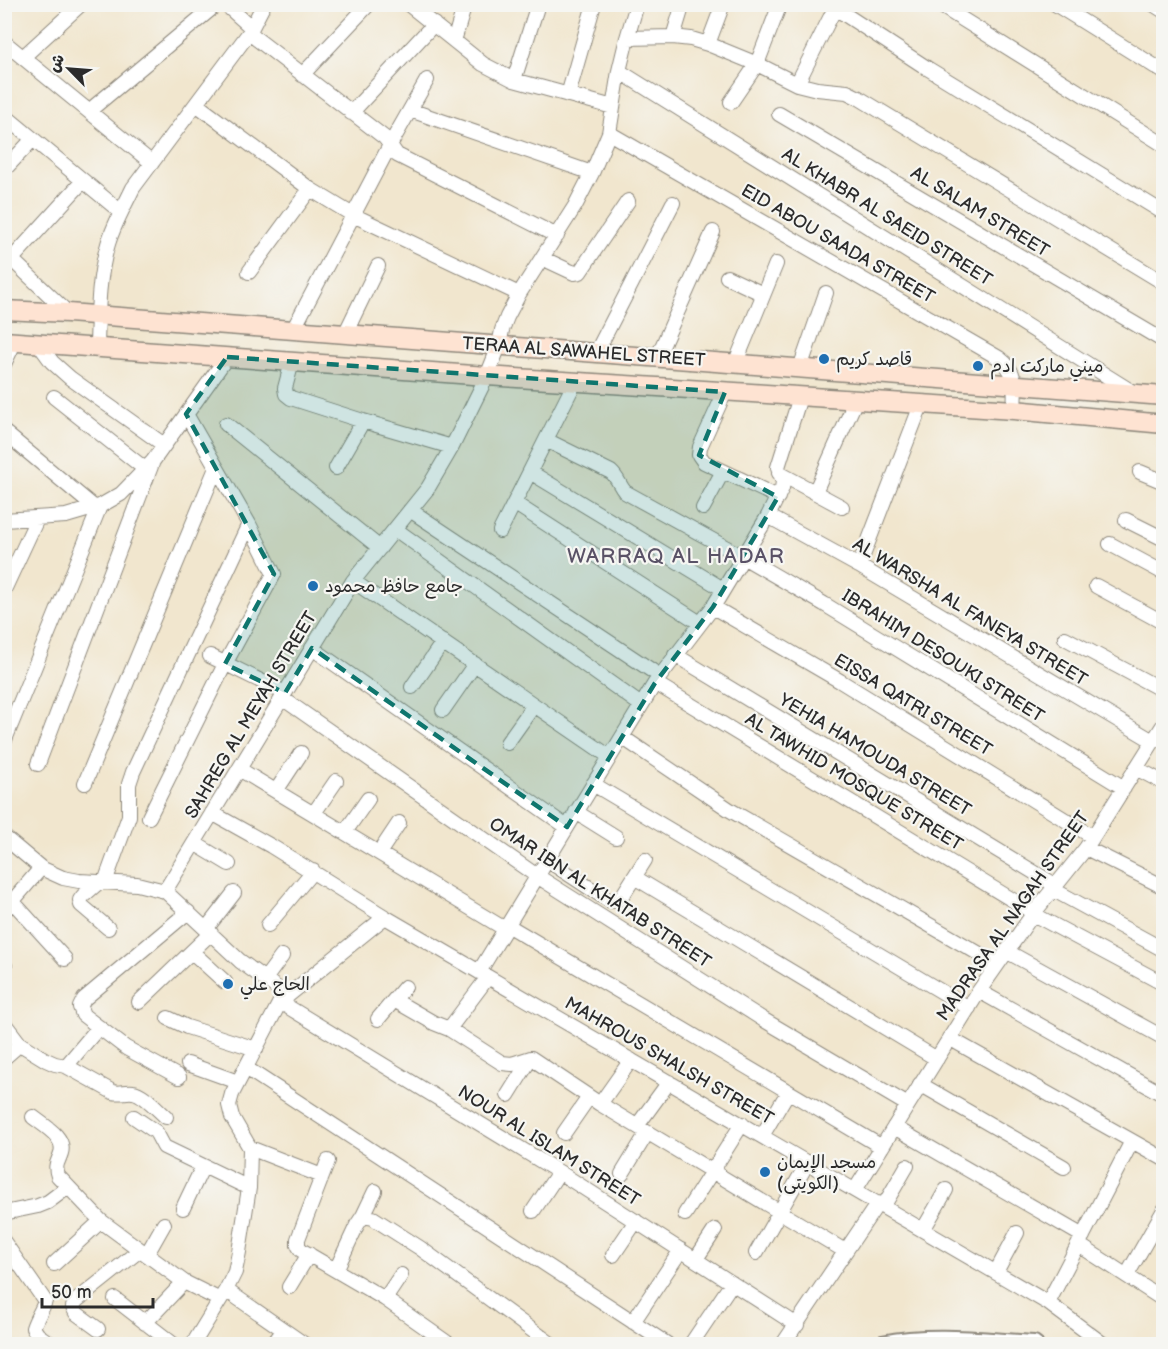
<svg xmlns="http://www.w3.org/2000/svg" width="1168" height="1349" font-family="'Balsamiq Sans','Playpen Sans Arabic',sans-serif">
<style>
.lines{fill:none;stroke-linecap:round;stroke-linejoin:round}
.minor-casing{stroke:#8e887c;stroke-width:16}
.tertiary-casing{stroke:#8e887c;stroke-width:20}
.secondary-casing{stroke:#8e887c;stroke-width:21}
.minor{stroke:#fff;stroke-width:14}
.tertiary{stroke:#fff;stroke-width:16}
.secondary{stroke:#fee3d2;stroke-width:18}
.marked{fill:#0f766e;fill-opacity:0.2;stroke:#0f766e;stroke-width:4.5;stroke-dasharray:12 8;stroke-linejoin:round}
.poi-dot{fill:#1f6fb2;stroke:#f6f6f2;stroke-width:2}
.labels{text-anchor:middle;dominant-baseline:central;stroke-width:4.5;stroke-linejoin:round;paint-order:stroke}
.street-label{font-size:18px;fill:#2b2b2b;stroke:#f6f6f2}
.poi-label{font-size:18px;fill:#2b2b2b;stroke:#f6f6f2;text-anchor:start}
.quarter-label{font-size:21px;letter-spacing:1.5px;fill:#5a5267;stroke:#f6f6f2}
</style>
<rect width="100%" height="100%" fill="#f6f6f2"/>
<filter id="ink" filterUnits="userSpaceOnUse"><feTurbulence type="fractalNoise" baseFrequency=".0167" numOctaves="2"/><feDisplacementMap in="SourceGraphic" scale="12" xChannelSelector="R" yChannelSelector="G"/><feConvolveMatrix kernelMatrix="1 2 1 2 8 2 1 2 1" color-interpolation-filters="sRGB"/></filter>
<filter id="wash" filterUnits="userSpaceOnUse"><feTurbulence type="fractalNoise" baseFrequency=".008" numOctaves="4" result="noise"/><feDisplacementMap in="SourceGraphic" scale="24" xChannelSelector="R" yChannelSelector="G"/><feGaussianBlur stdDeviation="1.35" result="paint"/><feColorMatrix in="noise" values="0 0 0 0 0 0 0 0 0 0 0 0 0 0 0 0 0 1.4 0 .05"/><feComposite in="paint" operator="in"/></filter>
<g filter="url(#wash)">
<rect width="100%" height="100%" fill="#f1e6ce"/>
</g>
<g filter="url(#ink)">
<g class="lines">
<defs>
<path id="minor" d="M225,4L252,28
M408,4L483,64L514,80L613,107
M938,4L1164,145
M1055,4L1164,72
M1153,4L1164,11
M835,8L927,68L1164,213
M249,33L385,138L397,155L557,236
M673,37L683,4
M627,38L673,37L691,39L708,44L757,64L797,84L837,4
M454,41L465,4
M4,42L152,163
M708,44L723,4
M23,57L81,4
M619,71L1134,393
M302,75L369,4
M514,80L538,4
M797,84L817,89L847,92L859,98L1164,283
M568,95L594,4
M731,102L757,64L780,4
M196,104L310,189L353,215L519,294
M410,110L592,173
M89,111L217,4
M351,113L434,24
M779,114L1164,341
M4,115L121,212
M609,133L999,358C1018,372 1015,388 1014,410
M4,170L33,139
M4,252L68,313
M542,258L574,273L580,272L628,201
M12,259L83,181
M249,272L310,189
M727,277L763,294
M293,330L390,145L427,80
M345,334L378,266
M38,343L52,362L70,378L164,445
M97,347C98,313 98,277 108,244C114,224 124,207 133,188L249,33L264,4
M596,353L673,203
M657,358L713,232
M292,362L285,388L286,394L291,398L363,421L452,447
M4,364L15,341
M735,364L776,264
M800,368L826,293
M725,392L700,447L699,455L704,462L778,497
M54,397L145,469
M226,424L380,548
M4,432L95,508
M546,440L611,472C618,478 619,485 625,492L743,557L824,604L1124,788
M336,468L363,421
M530,472L723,589
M1140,472L1164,482
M779,473L842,507
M815,492L856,400
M514,503L700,623
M703,508L723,471
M410,510L660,676
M768,516L859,566L1153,741
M4,520L66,516L100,506L121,494L153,461L227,357
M1126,520L1164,539
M395,529L641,705
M500,531L575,382
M1110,544L1164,573
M859,566L921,405
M353,581L610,757
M1096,586L1164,623
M4,590L37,519
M713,607L840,681L1093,837
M1065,638L1164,691
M312,648L567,827
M675,655L1055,885
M210,656L285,693
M655,683L1034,913
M412,687L443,642
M282,698L537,876L764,1020L908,1105
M443,710L475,664
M622,737L730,810L997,964
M4,742L100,506
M507,743L534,705
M38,764L153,461
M1136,768L1164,783
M239,769L505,929
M85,783L216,468
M593,784L969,1008
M276,791L301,753
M576,812L616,837
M212,813L271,846L385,917L488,977L1048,1303L1103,1344
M314,813L336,781
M149,817L225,664L274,574L249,524L186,414
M345,832L368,799
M4,837L41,868L63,878L79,881L137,884L165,891L240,961L288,996
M194,843L229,864
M1086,848L1164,887
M379,853L399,823
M547,860L608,900L615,901L621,898L645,860
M634,877L937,1059
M99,882L83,896L80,900L81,905L108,928
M105,882L129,816V784L133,772L249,524
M1052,889L1164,950
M165,891L353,581L428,488L452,447L487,376L499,346L502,330L507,317L519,294L575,206L592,173L609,133L619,71L627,38L637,4
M13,902L65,959
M4,911L41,868
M1033,914L1164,984
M268,925L313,871
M507,925L882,1147
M206,929L234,893
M1006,951L1164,1038
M192,952L225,982
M4,966H5
M479,972L655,683L713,607L768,516L782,488L783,482L778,467L800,397
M265,979L282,956
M979,991L1164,1095
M394,1000L434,1023L449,1029L502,1063L512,1064L531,1058L600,1104L845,1251
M139,1002L211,933
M280,1002L559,1172L797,1325
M168,1018L187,1027L256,1049
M378,1019L405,987
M4,1023L20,1044L46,1060L55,1064L66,1066L113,1092C120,1094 126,1091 133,1092C143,1093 158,1110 166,1117
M449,1029L488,977
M949,1038L1164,1159
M4,1058L20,1044
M188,1064L238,1082
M66,1066L99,1027
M246,1068L667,1344
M179,1077L126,1048L83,1015L80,1007L84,999L188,912
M920,1084L1064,1167
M508,1095L531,1058
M600,1104L631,1060
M33,1117C43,1125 66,1137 61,1153C58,1163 54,1164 58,1176L101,1221L184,1282L220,1300
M134,1117L156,1132L164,1147L249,1188
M637,1126L669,1082
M894,1127L1083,1236
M564,1133L589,1097
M762,1136L788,1092
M250,1148L322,1176
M328,1161L298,1239V1245L301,1250L385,1299L449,1344
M622,1174L647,1133
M855,1190L979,991L1033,914L1086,848L1164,724
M883,1207L907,1166
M183,1208L203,1166
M533,1211L559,1172
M4,1213L38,1206L48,1202L68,1187
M685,1214L742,1124
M363,1216L375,1191
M923,1230L946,1190
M4,1242L45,1301C42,1311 36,1318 33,1328L38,1335L51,1344
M1079,1245L1164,1300
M756,1253L808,1162
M147,1254L164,1224
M613,1255L636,1221
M696,1259L715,1230
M54,1264L101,1221
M336,1270L357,1225L363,1216L373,1218L420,1248L551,1344
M996,1272L1017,1233
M1127,1275L1164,1210
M289,1287L309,1254
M226,1290L304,1344
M115,1299L173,1344
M385,1299L401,1275
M1048,1303L1132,1141
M633,1322L681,1250
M145,1323L184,1282
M98,1329L76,1313L73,1307L76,1301L140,1250
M193,1344L226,1290L235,1272L239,1252L249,1188L250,1148L232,1117L229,1105L232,1094L280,1002L385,917
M273,1344L284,1330
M691,1344L732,1283
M783,1344L878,1203"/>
<path id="tertiary" d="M882,1344C932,1334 983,1341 1034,1344"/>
<path id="secondary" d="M4,310L68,313L1164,396
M4,341L487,376L1014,410L1164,424"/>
</defs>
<use href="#minor" class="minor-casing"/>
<use href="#tertiary" class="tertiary-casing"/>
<use href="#secondary" class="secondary-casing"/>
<use href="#minor" class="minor"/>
<use href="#tertiary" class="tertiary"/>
<use href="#secondary" class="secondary"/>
</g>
</g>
<path class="marked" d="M227,357L725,392L699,455L778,497L713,607L655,683L567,827L312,648L285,693L225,664L274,574L186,414Z"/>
<g class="poi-dot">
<circle cx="824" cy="359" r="6"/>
<circle cx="978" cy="366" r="6"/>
<circle cx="313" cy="586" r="6"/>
<circle cx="228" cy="984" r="6"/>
<circle cx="765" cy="1172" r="6"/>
</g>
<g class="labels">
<g class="street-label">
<text transform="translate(980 212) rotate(31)">AL SALAM STREET</text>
<text transform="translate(887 217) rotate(32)">AL KHABR AL SAEID STREET</text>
<text transform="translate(838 244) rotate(30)">EID ABOU SAADA STREET</text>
<text transform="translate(584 352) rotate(4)">TERAA AL SAWAHEL STREET</text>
<text transform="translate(970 612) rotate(31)">AL WARSHA AL FANEYA STREET</text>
<text transform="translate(943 656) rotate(32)">IBRAHIM DESOUKI STREET</text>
<text transform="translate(913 705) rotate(31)">EISSA QATRI STREET</text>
<text transform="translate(251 715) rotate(-59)">SAHREG AL MEYAH STREET</text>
<text transform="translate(875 755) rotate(31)">YEHIA HAMOUDA STREET</text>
<text transform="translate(854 782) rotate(31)">AL TAWHID MOSQUE STREET</text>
<text transform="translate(600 893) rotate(33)">OMAR IBN AL KHATAB STREET</text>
<text transform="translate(1013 916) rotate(-55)">MADRASA AL NAGAH STREET</text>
<text transform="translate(669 1061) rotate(30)">MAHROUS SHALSH STREET</text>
<text transform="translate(549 1146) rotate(32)">NOUR AL ISLAM STREET</text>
</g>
<g class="poi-label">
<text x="836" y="359">قاصد كريم</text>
<text x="990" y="366">ميني ماركت ادم</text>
<text x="325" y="586">جامع حافظ محمود</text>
<text x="240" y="984">الحاج علي</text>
<text x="777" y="1162">مسجد الإيمان<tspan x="777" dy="21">(الكويتى)</tspan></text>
</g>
<g class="quarter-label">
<text x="676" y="556">WARRAQ AL HADAR</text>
</g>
</g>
<rect width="1168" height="1349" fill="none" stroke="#f6f6f2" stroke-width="24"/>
<g transform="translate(69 69) rotate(295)" stroke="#f6f6f2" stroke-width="4.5" paint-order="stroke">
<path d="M0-4.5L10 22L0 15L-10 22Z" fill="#2b2b2b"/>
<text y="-9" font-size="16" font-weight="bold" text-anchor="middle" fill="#2b2b2b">ش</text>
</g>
<path d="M42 1298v9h111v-9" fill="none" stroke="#2b2b2b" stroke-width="3"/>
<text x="51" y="1298" font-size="18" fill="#2b2b2b" stroke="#f6f6f2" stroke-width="4.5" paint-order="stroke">50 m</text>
</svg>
